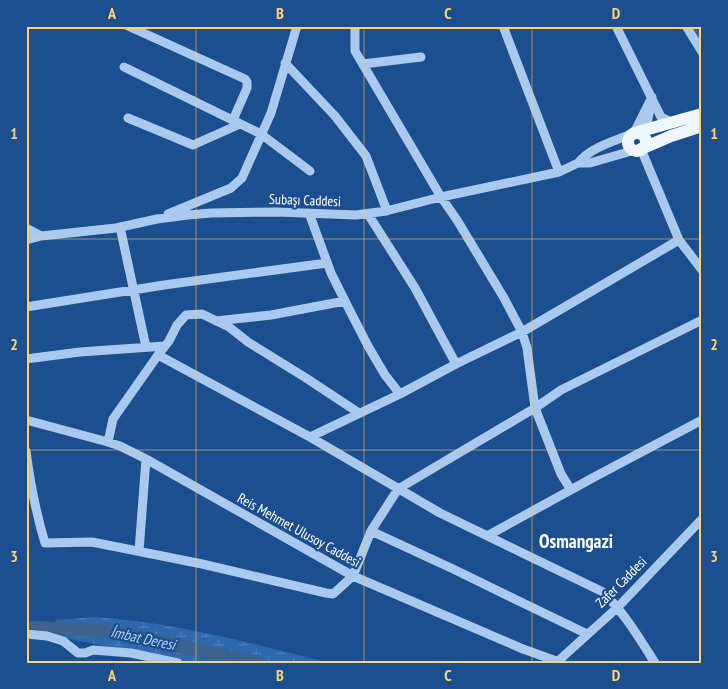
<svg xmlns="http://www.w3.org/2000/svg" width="728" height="689" font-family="'PT Sans Narrow',sans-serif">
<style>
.wetland{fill:url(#wetland-marsh)}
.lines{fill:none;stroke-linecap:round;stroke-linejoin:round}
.canal{stroke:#3c6290;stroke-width:8}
.river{stroke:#3c6290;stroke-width:14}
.minor{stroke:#a9c9ee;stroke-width:9}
.major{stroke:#f0f6ff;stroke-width:12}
.grid{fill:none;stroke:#ffd166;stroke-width:1;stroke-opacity:0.55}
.labels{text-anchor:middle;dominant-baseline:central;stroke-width:4.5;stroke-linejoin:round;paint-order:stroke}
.street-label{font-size:14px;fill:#fff;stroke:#1b4f8f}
.water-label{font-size:15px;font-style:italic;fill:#b5d3f5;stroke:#1b4f8f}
.district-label{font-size:19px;font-weight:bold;fill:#fff;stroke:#1b4f8f}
.neatline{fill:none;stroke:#ffd166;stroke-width:2}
.grid-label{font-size:16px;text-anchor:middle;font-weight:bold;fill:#ffd166}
</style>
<defs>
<pattern id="wetland-marsh" width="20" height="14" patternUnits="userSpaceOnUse" patternTransform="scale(1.25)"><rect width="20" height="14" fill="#2e69ad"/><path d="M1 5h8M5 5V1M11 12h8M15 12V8" fill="none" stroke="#4d80b9"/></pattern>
</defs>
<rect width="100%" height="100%" fill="#1b4f8f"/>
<path class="wetland" d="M95,617C174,622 253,644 330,663H192L151,652L105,646L60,637L55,620Z"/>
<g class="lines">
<path class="canal" d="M695,26L702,38"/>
<path class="river" d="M26,628L104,630L258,663"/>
<path class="minor" d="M128,26L245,79L247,82V88L233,120
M355,26V51L441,197L457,220L504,298L522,332L527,348L535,408L561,474L571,490
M503,26L559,172
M616,26L661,117L671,122
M686,26L702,52
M285,63L335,116L366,156L387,211
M363,64L421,57
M124,67L261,134L310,171
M128,118L193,145L240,124
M645,133L651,104
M641,149L679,240L702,270
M578,163C591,147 615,141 634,133L652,97
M309,213L331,273L350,311L368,346L385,375L400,394
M168,214L231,188L242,178L271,113L297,26
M368,214L415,288L456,364
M120,227L146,347
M26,228L41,236
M26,240L41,236L116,228L157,219L188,215L211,213L277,212L356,215L386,211L441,197L559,172L578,163H590L635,150
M26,307L164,285L327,263
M216,321L271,315L345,301
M158,355L310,437L440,513L603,592C625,614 638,636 655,663
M26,359L80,352L165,346
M26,420L108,442L120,446L146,459L353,576L523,649L562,663
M310,437L400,394L456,364L522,332L679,240
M108,442L113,419L158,355L169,341L177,325L186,315L202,314L229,327L248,342L306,378L359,413
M26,451C30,482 36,513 45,543L92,542L202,564L326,593L333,594L353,576L371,531L398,489L535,408L561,390L702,320
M371,531L451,568L587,634
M487,536L598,475L702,420
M139,551L146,459
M26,634L47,636L63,641L78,653H85L93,650L131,653L178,663
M557,662L618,607L702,519"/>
<path class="major" d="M634,133L702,114
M628 142a9 9 0 1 1 18 0a9 9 0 1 1-18 0Z
M641,149L671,136L702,126"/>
</g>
<path class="grid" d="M196,26V663M364,26V663M532,26V663M26,239H702M26,450H702"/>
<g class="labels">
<g class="street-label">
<text transform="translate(305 200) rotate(2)">Subaşı Caddesi</text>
<text transform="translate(299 530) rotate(29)">Reis Mehmet Ulusoy Caddesi</text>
<text transform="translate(621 582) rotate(-45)">Zafer Caddesi</text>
</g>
<g class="water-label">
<text transform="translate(143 638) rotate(12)">İmbat Deresi</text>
</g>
<g class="district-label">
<text x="576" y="541">Osmangazi</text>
</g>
</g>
<rect width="728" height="689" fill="none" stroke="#1b4f8f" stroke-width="55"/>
<rect x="28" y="28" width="672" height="634" class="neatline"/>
<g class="grid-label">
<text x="112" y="19">A</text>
<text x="280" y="19">B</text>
<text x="448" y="19">C</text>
<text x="616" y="19">D</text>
<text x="14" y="139">1</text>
<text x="714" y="139">1</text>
<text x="14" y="350">2</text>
<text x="714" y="350">2</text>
<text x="14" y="562">3</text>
<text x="714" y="562">3</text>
<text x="112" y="681">A</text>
<text x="280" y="681">B</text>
<text x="448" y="681">C</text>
<text x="616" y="681">D</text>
</g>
</svg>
